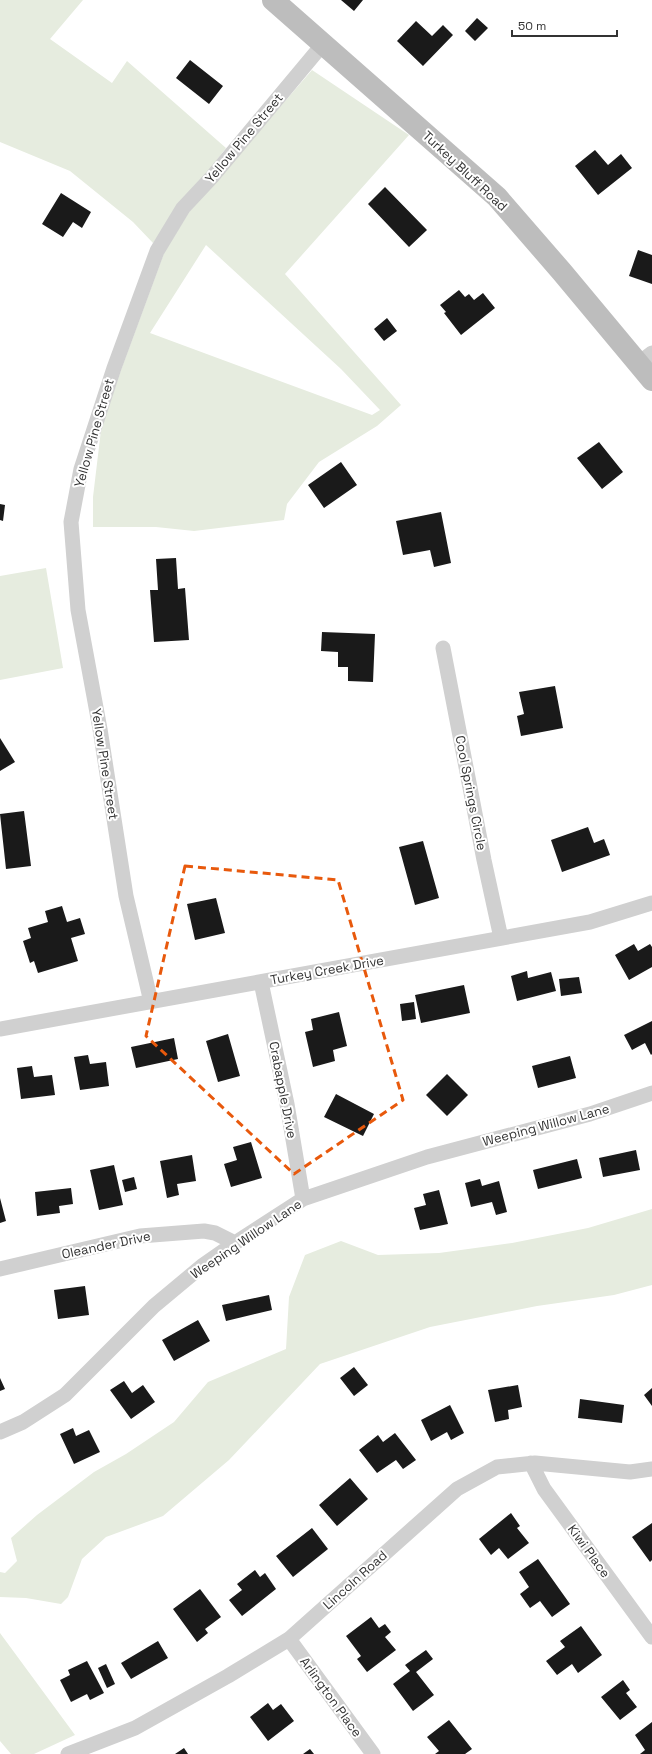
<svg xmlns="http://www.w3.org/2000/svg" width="652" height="1754" font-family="'Space Grotesk',sans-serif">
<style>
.green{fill:#e6ecdf;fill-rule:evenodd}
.building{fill:#1a1a1a}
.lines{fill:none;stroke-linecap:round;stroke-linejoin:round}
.street{stroke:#d0d0d0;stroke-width:15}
.secondary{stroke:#bdbdbd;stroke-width:22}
.marked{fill:none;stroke:#e8590c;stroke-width:3;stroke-dasharray:8 5;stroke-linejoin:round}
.labels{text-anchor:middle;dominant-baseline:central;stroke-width:4;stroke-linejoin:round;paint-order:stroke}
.street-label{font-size:13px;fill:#333;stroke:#fff}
</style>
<rect width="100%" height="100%" fill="#fff"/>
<path class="green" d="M0,0H83L50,39L112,83L127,61L226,148L153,243L133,222L70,171L0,142Z
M312,70L409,135L285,274L401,405L377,426L319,462L287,504L284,520L194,531L156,527H93V497L101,430L121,370L164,253L189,212ZM206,245L341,369L380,410L372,415L150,333Z
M46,568L63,668L0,680V576Z
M652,1209V1285L614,1295L537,1306L430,1327L320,1364L229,1460L163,1516L106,1537L82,1559L68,1597L61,1604L26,1598L0,1597V1572L5,1573L17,1561L11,1538L37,1515L94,1472L126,1454L174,1422L208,1382L286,1349L289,1297L305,1255L341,1241L378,1255L439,1253L512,1243L588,1228Z
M0,1633L75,1735L34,1754H11L0,1741Z"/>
<path class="building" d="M341,0H363L354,11Z
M477,18L488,28L475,41L465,31Z
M416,21L432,36L443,25L453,35L423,66L397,41Z
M190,60L223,86L209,104L176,78Z
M595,150L608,165L621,154L632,168L598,195L575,166Z
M385,187L427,230L409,247L368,204Z
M61,193L91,212L82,228L73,222L63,237L42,224Z
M638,250L652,255V284L629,276Z
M459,290L465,297L469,294L474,300L483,293L495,308L461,335L444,313L446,312L440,305Z
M387,318L397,331L384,341L374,329Z
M599,442L623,472L602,489L577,458Z
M341,462L357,485L324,508L308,485Z
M0,504L5,505L3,521L0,520Z
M441,512L451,563L434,567L430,550L403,555L396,521Z
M176,558L178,589L185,588L189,640L154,642L150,590H158L156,559Z
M322,632L375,634L373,682L348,681V667H338V652L321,651Z
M555,686L563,728L521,736L517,716L524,714L519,692Z
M0,738L15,762L0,771Z
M24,811L31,866L6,869L0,814Z
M588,827L594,843L604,839L610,855L562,872L551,840Z
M423,841L439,898L415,905L399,847Z
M216,898L225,933L195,940L187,904Z
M62,906L67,922L80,918L85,934L71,938L78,961L38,973L34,961L30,963L23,941L31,938L28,928L48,922L45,911Z
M634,944L638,951L650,944L652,947V967L629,980L615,955Z
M527,971L528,978L551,972L556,991L517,1001L511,976Z
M579,977L582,993L561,996L559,979Z
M464,985L470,1013L421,1023L415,995Z
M414,1002L416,1019L402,1021L400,1004Z
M339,1012L347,1046L333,1050L335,1061L313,1067L305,1032L313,1030L311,1019Z
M652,1021V1054L651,1055L645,1043L632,1050L624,1035Z
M228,1034L240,1076L218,1082L206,1041Z
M174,1038L178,1059L136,1068L131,1047Z
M88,1055L90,1064L106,1062L109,1086L80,1090L74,1057Z
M570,1056L576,1078L538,1088L532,1066Z
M32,1066L34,1077L52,1075L55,1095L21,1099L17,1068Z
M447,1074L468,1095L447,1116L426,1095Z
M336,1094L374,1114L363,1136L324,1117Z
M251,1142L262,1178L231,1187L224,1164L237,1160L233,1147Z
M636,1150L640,1170L603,1177L599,1158Z
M192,1155L196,1181L177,1184L179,1195L167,1198L160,1161Z
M577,1159L582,1178L538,1189L533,1170Z
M114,1165L123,1205L99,1210L90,1170Z
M134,1177L137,1189L125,1192L122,1180Z
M480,1179L482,1186L499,1181L507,1212L496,1215L492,1202L471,1207L465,1183Z
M71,1188L73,1204L59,1206L60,1213L37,1216L35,1192Z
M439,1190L448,1224L420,1230L414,1208L426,1205L423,1194Z
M0,1198L6,1221L0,1223Z
M85,1286L89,1315L58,1319L54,1290Z
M269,1295L272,1310L226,1321L222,1305Z
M198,1320L210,1341L174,1361L162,1340Z
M354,1367L368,1385L354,1396L340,1378Z
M0,1378L5,1389L0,1391Z
M124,1381L132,1393L143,1385L155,1402L131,1419L110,1390Z
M518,1385L522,1407L508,1410L509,1419L495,1422L488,1390Z
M652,1388V1406L644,1395Z
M580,1399L624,1405L622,1423L578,1418Z
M450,1405L464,1433L451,1440L447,1432L431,1441L421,1420Z
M73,1428L76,1436L89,1430L100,1452L74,1464L60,1434Z
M395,1433L416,1460L403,1469L396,1460L377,1473L359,1450L378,1435L383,1442Z
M350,1478L368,1499L337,1526L319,1505Z
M511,1513L520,1526L517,1528L529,1543L508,1559L499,1548L491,1555L479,1539Z
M652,1523V1560L650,1562L632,1537Z
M312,1528L328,1549L293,1577L276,1556Z
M538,1559L570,1604L552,1617L540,1601L530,1608L520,1594L529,1587L519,1572Z
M255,1570L260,1577L265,1573L276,1589L242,1616L229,1600L242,1590L237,1584Z
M200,1589L221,1617L205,1629L208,1633L197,1642L173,1609Z
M371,1617L379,1628L385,1624L391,1632L385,1637L396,1650L367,1672L357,1659L361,1656L346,1636Z
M581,1626L602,1655L578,1673L572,1664L557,1675L546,1661L565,1647L560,1641Z
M158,1641L168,1658L131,1679L121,1663Z
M426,1650L433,1659L416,1672L434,1695L413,1711L393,1684L410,1671L405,1665Z
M87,1661L104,1693L90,1700L87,1694L71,1702L60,1680L70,1675L68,1670Z
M106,1664L115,1684L107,1688L98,1668Z
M623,1680L630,1690L626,1693L637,1707L620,1720L601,1697Z
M268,1703L273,1710L281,1704L294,1721L268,1741L250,1717Z
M449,1720L472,1749L465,1754H435L439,1751L427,1737Z
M652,1722V1754H640L645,1750L635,1735Z
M184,1748L188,1754H175Z
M310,1749L314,1754H303Z"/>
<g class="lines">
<path class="street" d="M639,363L652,353
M443,648L484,860L501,938
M261,982L287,1104L303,1199
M151,1002L126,896L100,729L78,610L71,522L81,469L114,368L157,251L183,208L212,177L323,44
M0,1029L590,922L652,903
M0,1269L140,1236L204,1231L215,1233L235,1243
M0,1432L23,1422L65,1395L154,1306L202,1266L235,1243L303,1199L427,1157L590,1114L652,1093
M531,1463L544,1489L652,1637
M289,1639L373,1754
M68,1754L135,1728L228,1676L289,1639L457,1489L497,1467L535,1463L630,1472L652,1469"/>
<path class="secondary" d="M273,0L497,197L562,272L652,380"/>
</g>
<path class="marked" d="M185,866L338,880L403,1100L294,1174L146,1036Z"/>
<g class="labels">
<g class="street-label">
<text transform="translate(244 138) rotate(-50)">Yellow Pine Street</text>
<text transform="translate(465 171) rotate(43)">Turkey Bluff Road</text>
<text transform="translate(94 433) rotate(-74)">Yellow Pine Street</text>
<text transform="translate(105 764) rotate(81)">Yellow Pine Street</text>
<text transform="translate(471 793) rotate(79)">Cool Springs Circle</text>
<text transform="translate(327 970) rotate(-10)">Turkey Creek Drive</text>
<text transform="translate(283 1090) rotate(79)">Crabapple Drive</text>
<text transform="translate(546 1125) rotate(-15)">Weeping Willow Lane</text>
<text transform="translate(246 1239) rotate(-34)">Weeping Willow Lane</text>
<text transform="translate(106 1245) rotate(-12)">Oleander Drive</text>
<text transform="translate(589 1551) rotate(54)">Kiwi Place</text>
<text transform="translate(355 1580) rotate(-42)">Lincoln Road</text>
<text transform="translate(331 1697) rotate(54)">Arlington Place</text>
</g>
</g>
<path d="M512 30v6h105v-6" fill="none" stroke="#333333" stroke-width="2"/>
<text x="518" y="30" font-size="12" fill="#333333" stroke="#ffffff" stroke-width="3" paint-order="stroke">50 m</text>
</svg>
